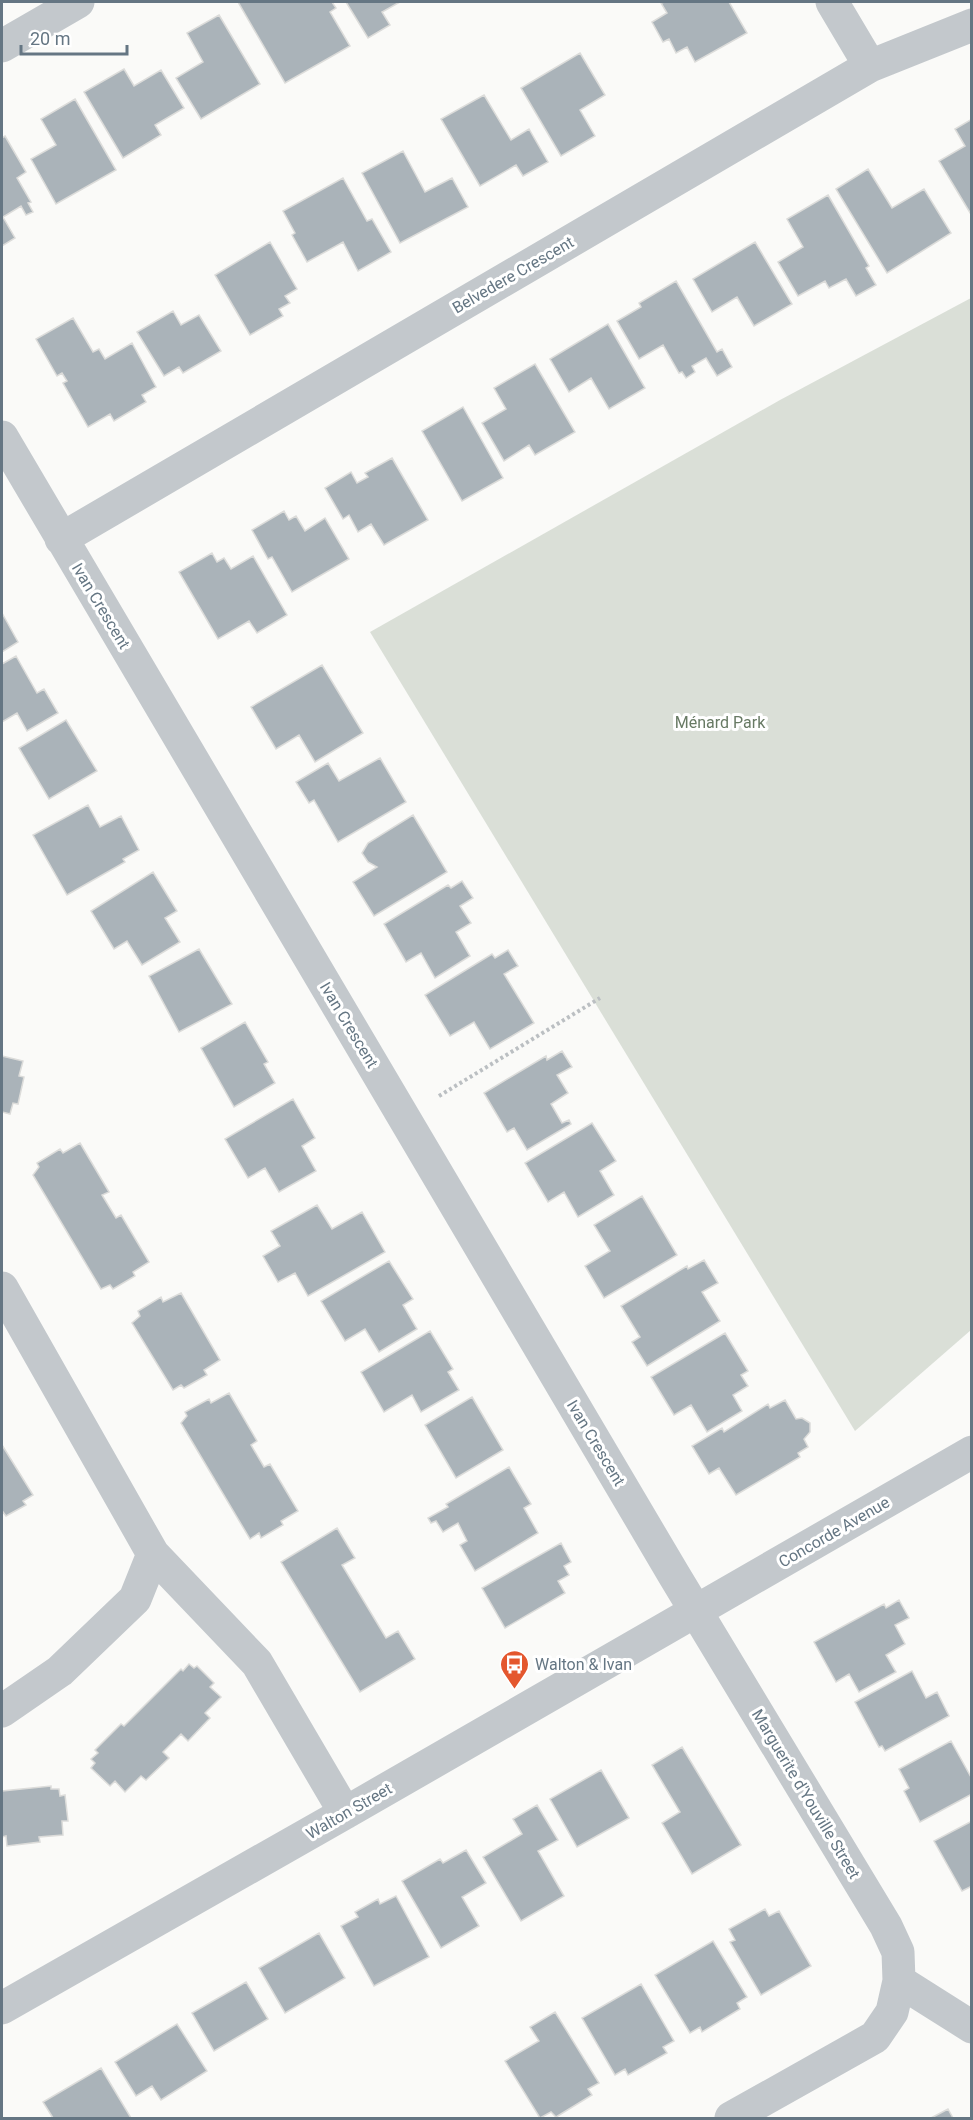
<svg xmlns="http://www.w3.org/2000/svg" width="973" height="2120" font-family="Roboto,sans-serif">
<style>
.green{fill:#dadfd7}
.building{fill:#aab3b9;stroke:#dcdcda;stroke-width:1.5}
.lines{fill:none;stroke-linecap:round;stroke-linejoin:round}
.path{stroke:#bbbfc2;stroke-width:4;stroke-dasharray:3 3;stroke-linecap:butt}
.minor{stroke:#c3c8cc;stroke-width:33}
.labels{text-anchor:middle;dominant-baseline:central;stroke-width:6;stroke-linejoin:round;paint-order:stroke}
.street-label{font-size:16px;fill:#657683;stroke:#fff}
.park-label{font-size:16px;fill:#687a64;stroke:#fff}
.poi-label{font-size:16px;fill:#657683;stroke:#fff;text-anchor:start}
</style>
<rect width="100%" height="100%" fill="#fafaf8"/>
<path class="green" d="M971,298V1330L855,1431L370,632L780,400Z"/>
<path class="building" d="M238,2H332L336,8L330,12L350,46L285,83Z
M346,2H400L382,12L390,25L368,38Z
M665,2H729L747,33L695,62L687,47L676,53L669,39L663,42L652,22L667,13L661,3Z
M219,15L260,84L201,119L176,78L203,62L187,33Z
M580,53L605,95L580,110L595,136L561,156L521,88Z
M124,69L134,86L161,70L184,108L155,125L161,135L123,158L84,92Z
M484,95L511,140L529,129L548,162L523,176L516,165L480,186L441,119Z
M75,99L116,170L56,204L31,159L56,145L41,119Z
M972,119V216L939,161L965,146L955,129Z
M5,136L26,172L17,178L31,202L28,203L33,212L26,215L21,206L3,217L15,238L2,246V138Z
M403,151L425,192L452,178L468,207L400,243L362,173Z
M868,169L892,208L924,189L951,233L887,273L836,189Z
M343,178L367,221L372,219L391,252L358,271L343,242L307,262L292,235L295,233L283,211Z
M828,195L869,266L866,268L876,285L856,296L846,279L829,288L825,281L798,296L778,262L803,247L787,219Z
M270,242L297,289L285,296L290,303L279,309L283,316L250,335L215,275Z
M755,242L792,304L754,326L737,297L712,312L693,279Z
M676,281L717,352L722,349L732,367L717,376L706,358L692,366L695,372L686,378L682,372L679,373L663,345L639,359L617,321L641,307L639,303Z
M173,311L181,325L199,315L221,351L183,373L179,367L164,376L137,332Z
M73,318L93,352L99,349L105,359L132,343L156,387L142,395L146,402L114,421L110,414L88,427L63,383L67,381L62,373L57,376L36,339Z
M608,324L645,388L609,409L591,378L569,392L550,359Z
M535,364L575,432L535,455L529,445L504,461L482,423L506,409L494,388Z
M463,407L503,478L462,501L422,431Z
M392,458L428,520L384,545L371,524L358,532L349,515L343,519L325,488L351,472L357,483L368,477L365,473Z
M284,511L289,520L296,516L305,531L325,518L349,559L292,592L272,557L268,559L252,530Z
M212,553L217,562L224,558L231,569L253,556L287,615L257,633L249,621L218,639L179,572Z
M2,613L18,642L2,652Z
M16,656L37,693L44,689L58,713L27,731L17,713L2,722V664Z
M322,665L363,733L315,762L299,735L276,749L251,707Z
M66,720L97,771L49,799L19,748Z
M380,758L406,802L338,842L314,800L309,803L296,782L328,763L339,781Z
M88,805L100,827L121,816L139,850L123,859L125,862L67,895L33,835Z
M413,815L447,872L374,916L353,882L377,867L368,862L362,853L368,843Z
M153,872L177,911L165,918L180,942L142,965L127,941L114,949L91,911Z
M462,881L473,898L460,906L471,923L456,932L470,956L435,978L421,953L406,962L384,924L448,885L451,888Z
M199,949L232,1004L179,1032L149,976Z
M508,950L518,966L504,974L534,1023L490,1049L474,1022L450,1036L425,995L492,954L495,958Z
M245,1022L268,1062L264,1064L275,1083L234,1107L201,1048Z
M562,1051L572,1067L557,1075L568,1093L551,1104L562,1123L569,1120L571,1124L527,1150L514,1128L507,1132L484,1093L546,1056L547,1060Z
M2,1056L23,1061L19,1076L24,1077L18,1104L13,1103L10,1114L2,1112Z
M293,1099L315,1138L302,1146L316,1171L279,1192L265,1168L248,1178L225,1139Z
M592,1123L616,1161L600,1171L614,1195L578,1217L564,1192L548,1202L525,1163Z
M80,1143L109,1192L102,1195L116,1218L121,1215L149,1262L133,1272L135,1276L113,1289L110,1285L101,1289L33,1175L39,1167L37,1163L60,1149L63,1153Z
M642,1196L677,1255L604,1298L585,1266L610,1251L594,1225Z
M317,1205L332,1229L362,1212L385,1252L308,1296L295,1273L278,1282L263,1256L280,1246L271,1231Z
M704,1260L718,1283L702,1292L720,1321L647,1366L632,1342L640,1337L621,1306L687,1266L688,1269Z
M389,1261L413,1299L403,1305L417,1329L379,1352L365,1329L345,1341L321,1301Z
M181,1293L220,1360L204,1370L207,1375L184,1388L181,1385L173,1390L132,1323L140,1316L138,1311L161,1297L163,1302Z
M430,1331L453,1369L448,1372L459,1390L421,1412L412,1395L384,1412L361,1372Z
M725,1333L748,1371L741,1375L748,1386L733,1395L742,1411L707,1432L691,1405L674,1415L651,1377Z
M229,1393L257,1441L251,1445L264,1467L270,1464L298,1511L281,1521L283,1525L261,1538L259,1533L250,1539L181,1423L187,1416L185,1412L209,1399L211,1403Z
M472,1397L503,1450L456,1478L425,1425Z
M785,1400L796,1419L802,1418L810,1423V1432L804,1439L808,1447L798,1453L800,1457L736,1495L719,1468L709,1474L692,1446L722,1428L724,1432L768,1404L770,1408Z
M2,1445L33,1495L23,1501L26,1505L6,1516L3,1512L2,1513Z
M509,1467L531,1504L524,1508L538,1533L475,1571L460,1545L467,1541L458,1523L443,1532L436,1521L431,1523L428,1518L448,1507L446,1504Z
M337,1528L355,1558L342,1565L386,1638L398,1631L415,1659L360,1692L281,1562Z
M561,1543L571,1562L564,1566L569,1575L558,1581L565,1593L505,1628L482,1588Z
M899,1600L909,1618L895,1625L905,1644L886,1655L896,1672L859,1692L849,1674L836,1682L814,1642L884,1604L886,1608Z
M189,1664L194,1668L197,1666L214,1683L210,1687L221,1697L205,1713L210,1718L188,1741L181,1734L163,1752L169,1758L146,1780L141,1776L125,1792L115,1781L110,1786L91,1768L95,1763L91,1759L98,1753L95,1750L121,1724L124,1726L181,1669L183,1671Z
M912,1671L926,1698L937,1692L949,1716L885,1751L882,1746L879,1747L855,1702Z
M951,1741L972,1779V1794L920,1822L904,1791L909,1788L899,1769Z
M682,1747L741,1845L692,1874L662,1823L680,1812L652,1765Z
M601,1770L629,1818L577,1847L550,1799Z
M51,1786V1789H59L60,1796L65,1795L68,1821H62L63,1835L39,1837L40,1842L7,1846L6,1836L2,1837V1791Z
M537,1805L558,1840L538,1851L564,1896L521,1921L483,1857L522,1834L513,1819Z
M972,1821V1886L962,1891L934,1841Z
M466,1850L486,1883L462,1897L479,1926L441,1948L402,1881L440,1859L443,1863Z
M396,1896L429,1957L374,1986L341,1926L358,1917L355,1912L378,1899L380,1904Z
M765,1909L769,1916L779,1911L811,1966L761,1995L730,1942L735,1940L729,1929Z
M319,1933L345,1978L285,2013L259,1968Z
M713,1941L747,1997L737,2003L740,2009L702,2032L700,2027L690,2033L655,1975Z
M246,1982L268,2019L214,2051L192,2013Z
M641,1984L674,2041L663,2047L667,2053L628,2075L625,2069L615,2075L582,2018Z
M555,2012L599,2083L588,2089L592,2095L556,2117L551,2112L540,2118L505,2061L539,2041L530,2027Z
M177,2024L207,2071L161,2100L152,2086L136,2096L115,2062Z
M101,2068L131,2118H53L43,2102Z
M948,2109L953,2118H931Z"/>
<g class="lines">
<path class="path" d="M439,1096L600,998"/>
<path class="minor" d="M832,2L870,66
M2,46L78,2
M2,437L674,1575L886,1926L898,1952L899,1981L892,2012L875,2037L731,2118
M61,539L870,66L972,25
M2,1288L153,1554L257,1663L345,1813
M2,1711L60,1671L135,1599L153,1554
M899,1981L972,2027
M2,2008L345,1813L972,1452"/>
</g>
<defs>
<symbol id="bus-pin" viewBox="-11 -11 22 30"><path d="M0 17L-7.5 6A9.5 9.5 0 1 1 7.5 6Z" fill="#e4572e" stroke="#fff"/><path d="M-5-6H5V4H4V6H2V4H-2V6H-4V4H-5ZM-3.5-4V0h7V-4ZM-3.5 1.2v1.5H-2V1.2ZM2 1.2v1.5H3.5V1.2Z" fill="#fff"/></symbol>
</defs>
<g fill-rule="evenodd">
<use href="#bus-pin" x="498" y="1648" width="33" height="45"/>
</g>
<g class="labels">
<g class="street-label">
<text transform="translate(513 275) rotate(-30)">Belvedere Crescent</text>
<text transform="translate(101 606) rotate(59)">Ivan Crescent</text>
<text transform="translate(349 1025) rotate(59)">Ivan Crescent</text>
<text transform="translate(596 1443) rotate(59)">Ivan Crescent</text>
<text transform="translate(834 1532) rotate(-30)">Concorde Avenue</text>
<text transform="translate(806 1794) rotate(59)">Marguerite d'Youville Street</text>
<text transform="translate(349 1811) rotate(-30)">Walton Street</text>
</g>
<g class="park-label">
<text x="720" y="722">Ménard Park</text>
</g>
<g class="poi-label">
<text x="535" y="1664">Walton &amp; Ivan</text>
</g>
</g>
<rect width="973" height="2120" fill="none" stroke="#657683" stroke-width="6"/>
<path d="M21 45v9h106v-9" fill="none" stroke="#657683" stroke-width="3"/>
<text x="30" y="45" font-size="18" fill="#657683" stroke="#ffffff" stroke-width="4.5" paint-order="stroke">20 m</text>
</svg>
